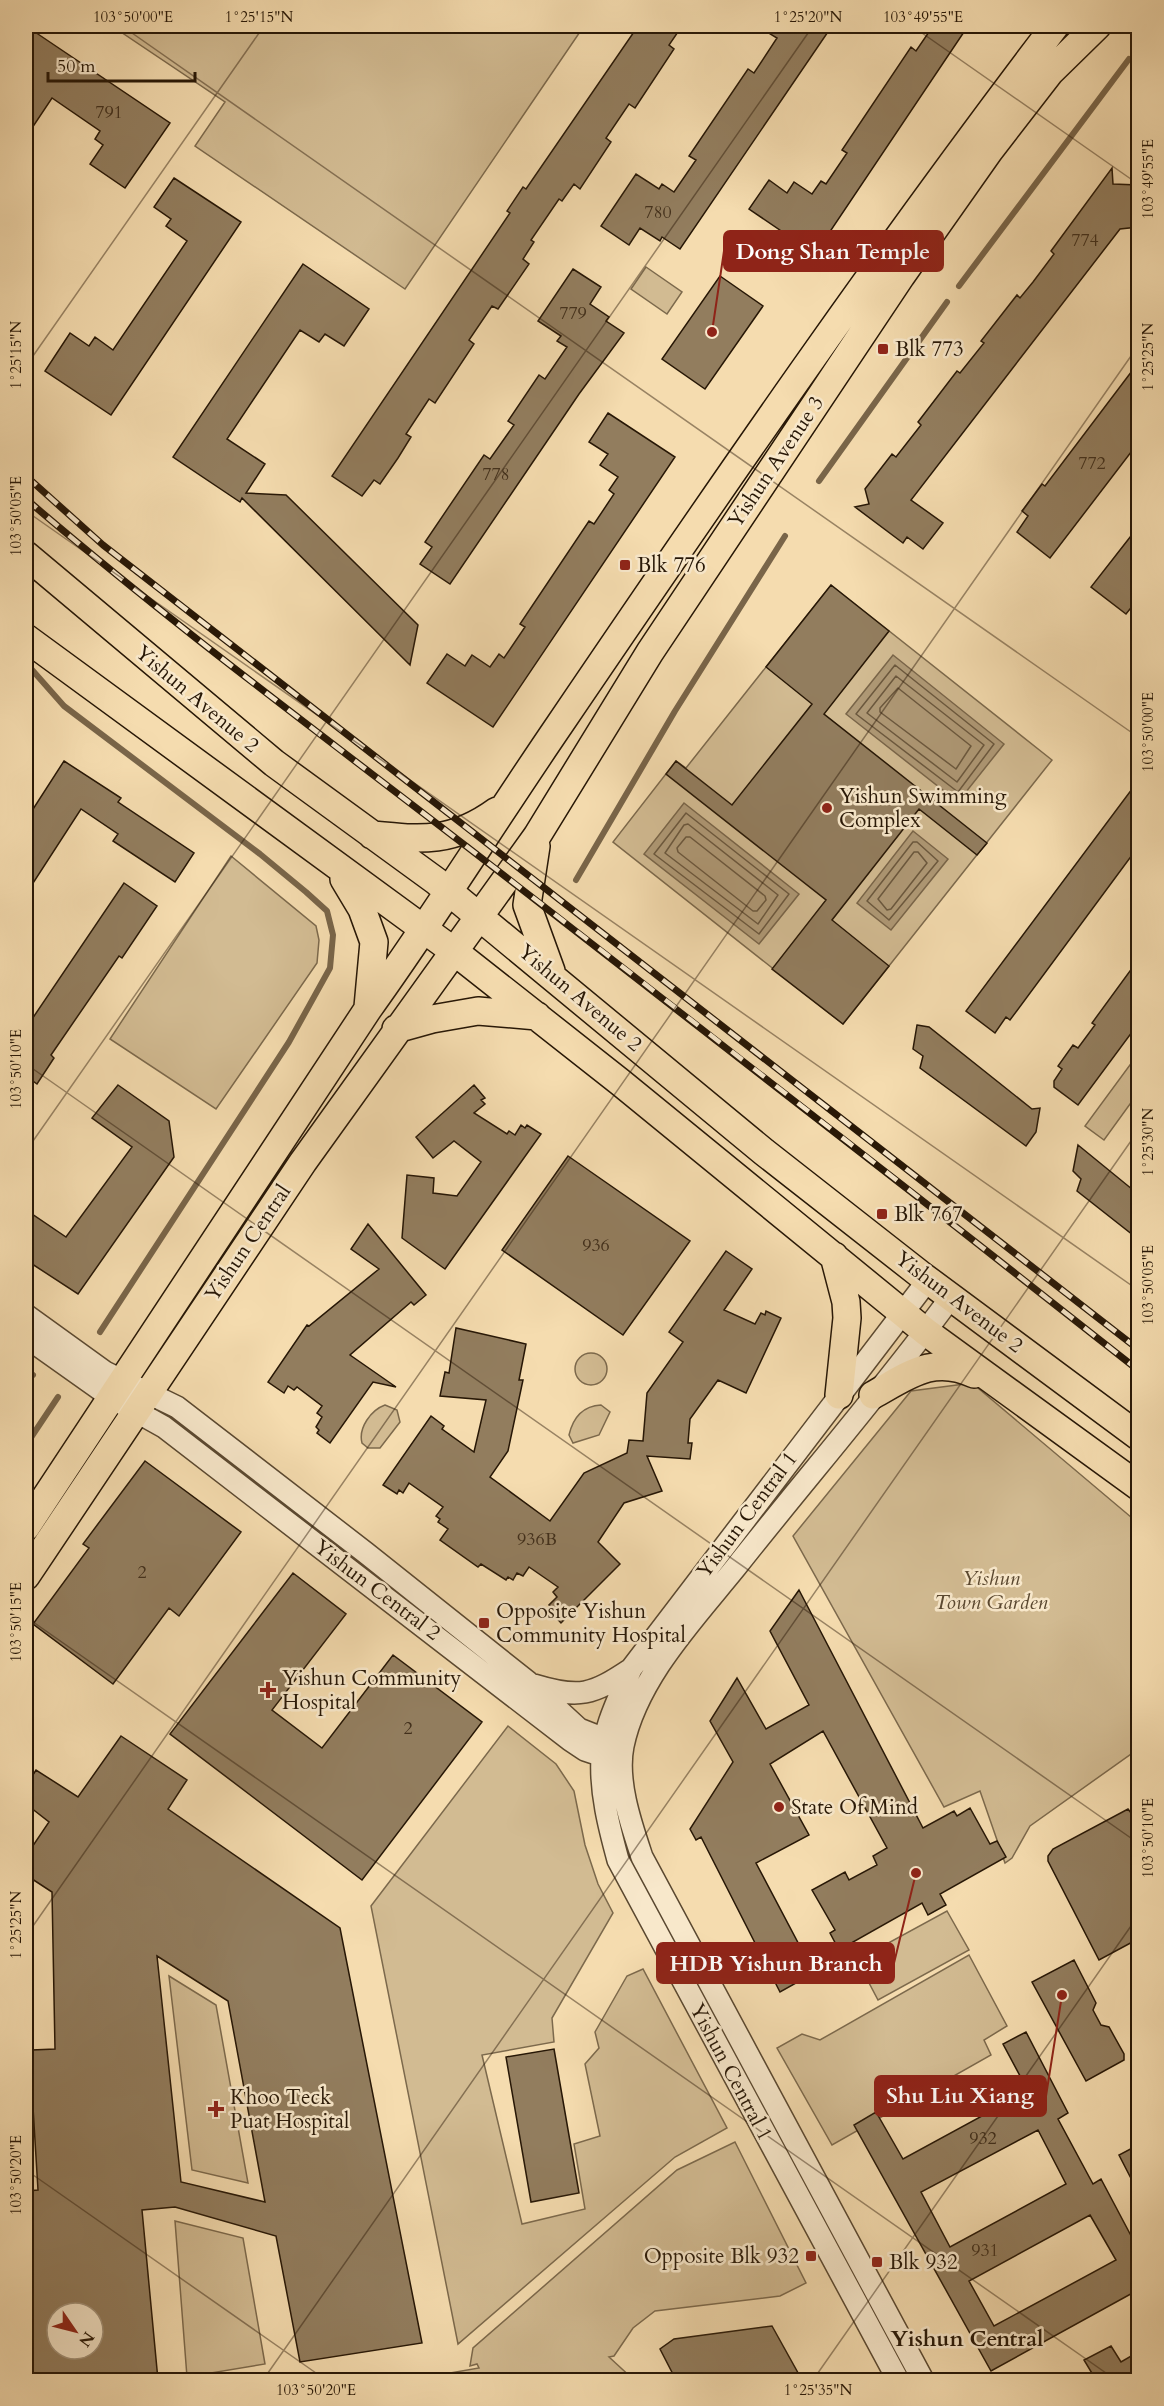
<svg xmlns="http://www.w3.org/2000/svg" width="1164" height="2406" font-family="Cardo,serif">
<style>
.green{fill:#d2bb92;stroke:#7c694c;stroke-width:1.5}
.water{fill:#af9976;stroke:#796549;stroke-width:1.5}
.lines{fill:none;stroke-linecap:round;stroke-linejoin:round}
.shore{stroke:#6b583e;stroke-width:1.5}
.stream{stroke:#796549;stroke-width:6}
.building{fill:#927d5e;stroke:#271706;stroke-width:1.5;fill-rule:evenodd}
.minor-casing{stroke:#5a4830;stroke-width:24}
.major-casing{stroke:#271706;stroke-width:30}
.minor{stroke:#f8e8cb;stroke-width:21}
.major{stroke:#f5dcaf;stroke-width:27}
.rail-casing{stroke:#271706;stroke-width:7}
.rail{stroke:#f8e8cb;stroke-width:4.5;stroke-dasharray:14;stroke-linecap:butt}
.ticks{fill:none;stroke:#271706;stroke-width:1.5;stroke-opacity:0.45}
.poi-dot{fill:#8f2418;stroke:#f8e8cb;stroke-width:2}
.labels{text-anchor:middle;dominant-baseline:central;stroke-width:5;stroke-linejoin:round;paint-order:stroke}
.number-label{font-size:18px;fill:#42301c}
.poi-label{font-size:21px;fill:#271706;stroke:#f8e8cb;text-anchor:start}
.street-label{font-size:21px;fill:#271706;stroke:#f8e8cb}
.park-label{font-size:21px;font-style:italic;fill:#5a4830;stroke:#f8e8cb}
.neighbourhood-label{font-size:22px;font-weight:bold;fill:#271706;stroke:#f8e8cb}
.leader{fill:none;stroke:#8f2418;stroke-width:2}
.callout-dot{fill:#8f2418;stroke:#f8e8cb;stroke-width:2}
.callout{fill:#8f2418;stroke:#8f2418;stroke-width:2}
.callout-label{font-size:22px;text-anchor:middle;font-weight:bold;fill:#fff}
.neatline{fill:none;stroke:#271706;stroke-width:2}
.ticks-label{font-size:15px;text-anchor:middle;fill:#271706}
</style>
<rect width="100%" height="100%" fill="#f5dcaf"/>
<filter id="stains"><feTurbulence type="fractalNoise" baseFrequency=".00333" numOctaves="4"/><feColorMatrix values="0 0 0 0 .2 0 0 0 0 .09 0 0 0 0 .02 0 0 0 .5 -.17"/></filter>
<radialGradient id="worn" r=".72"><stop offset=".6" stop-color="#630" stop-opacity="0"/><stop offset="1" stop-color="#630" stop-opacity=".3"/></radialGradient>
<path class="green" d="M112,26H584L405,289L195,146L225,102Z
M646,267L682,292L667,314L631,289Z
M831,585L1052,760L843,1024L613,842L676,761L686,768Z
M231,856L316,926L319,940L317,963L216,1109L110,1039Z
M1138,1054V1093L1104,1140L1085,1126Z
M575 1369a16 16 0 1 1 32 0a16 16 0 1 1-32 0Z
M972,1383L1138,1523V1749L1030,1826L1012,1858L1005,1863L980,1791L944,1807L793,1536L911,1391Z
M385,1405L397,1410L400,1422L380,1448H368L362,1443C358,1428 371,1410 385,1405Z
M601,1405L610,1412L599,1435L573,1443L569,1435C573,1418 583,1406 601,1405Z
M508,1726L556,1764L574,1791L585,1845L598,1884L613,1913L552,2018L554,2042L482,2055L522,2224L585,2209L574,2144L600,2136L585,2064L599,2048L595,2032L627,1976L643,1969L727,2128L675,2157L458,2344L371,1906Z
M947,1911L969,1950L878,2000L857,1960Z
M969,1955L1007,2026L984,2040L991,2055L832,2145L777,2048L802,2034L820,2040Z
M169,1976L216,2005L248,2183L192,2170Z
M735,2142L806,2283L780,2296L655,2311L633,2328L614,2356L609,2357L634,2380H410L479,2368L477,2364L470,2366L473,2348L677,2170Z
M175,2221L243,2238L265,2364L187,2377Z"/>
<path class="water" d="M893,655L1004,744L958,802L846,714Z
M684,803L799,894L759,944L644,854Z
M913,831L948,859L891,930L857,903Z"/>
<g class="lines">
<path class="shore" d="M895,665L994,744L958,792L856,714Z
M896,676L984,745L957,782L867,713Z
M898,688L971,746L956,769L880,712V708Z
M686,813L789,894L759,934L654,854Z
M688,824L778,895L758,924L665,853L684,825Z
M686,837H690L765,896L766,900L757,911H753L678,852L677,848Z
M913,842H917L938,861L889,920L867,901Z
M914,852H918L927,863L891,909L887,910L878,899Z"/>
<path class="stream" d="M959,286L1129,59
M819,481L947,302
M26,663L64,706L260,854L306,892L327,911L333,935L330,968L289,1042L100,1332
M576,880L675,711L785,536
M26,1370L33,1375
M26,1445L58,1397"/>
</g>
<path class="building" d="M26,26L170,123L125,188L90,164L103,145L95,139L100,131L52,98L26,137Z
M638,26H682L669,45L674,49L635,108L629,104L606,138L611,142L580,189L574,184L562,201L559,199L531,240L534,242L523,259L529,264L498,309L492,306L469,340L474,344L435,403L429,399L406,434L411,437L398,458L380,484L374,480L362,496L332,476L510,213L507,211L523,187L526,189Z
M757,26H832L680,249L662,237L660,241L640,228L629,245L601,226L636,174L659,189L662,184L674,192L696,160L689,156L748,69L754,73L777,38Z
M933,26H968L815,254L749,209L769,180L787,193L794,182L812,194L821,181L826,184L847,153L842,150L911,47L916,51Z
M1112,168L1113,184L1138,185V227L1120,229L911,500L943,523L923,549L907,537L903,543L855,507L869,504L865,489L892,454L896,457L921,425L918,422L957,371L960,373L984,343L981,341L1017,295L1020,298L1033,282L1054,254L1051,251Z
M174,178L241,222L111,415L45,371L70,333L89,346L95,337L113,350L187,241L166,226L171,219L154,207Z
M303,264L369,309L344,346L325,334L319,342L300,330L227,439L265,464L246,493L286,495L418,625L410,665L242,498L240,502L173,457Z
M573,269L601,287L590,304L609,317L606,321L624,333L579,394L450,584L420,564L432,547L425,542L484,455L490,459L514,425L508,421L539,375L545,379L567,347L557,341L561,336L538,321Z
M720,276L763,306L705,389L662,359Z
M1138,363V443L1050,558L1017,532L1028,516L1022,511L1042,484L1045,486Z
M608,413L675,457L493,727L427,683L447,654L465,666L472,655L490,667L499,654L504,658L525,627L520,624L589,521L594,524L614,494L609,490L618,477L600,465L608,454L589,442Z
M1138,527V599L1126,614L1091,587Z
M831,585L889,631L824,714L987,843L977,855L919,809L832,920L889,966L843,1024L772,969L826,900L666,774L676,761L732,805L812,704L766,667Z
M64,761L121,798L118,802L194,853L175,882L113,841L118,834L81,809L26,894V820Z
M1138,781V847L1010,1020L1006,1017L995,1033L966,1011Z
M124,883L157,906L122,958L119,956L51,1055L54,1058L37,1084L26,1076V1028Z
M1138,960V1024L1078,1105L1054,1087V1081L1062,1069L1058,1066L1073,1045L1078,1048L1095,1025L1092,1023Z
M917,1025L929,1027L1032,1109L1040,1108L1036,1132L1026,1146L920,1068L923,1056L913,1049Z
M118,1085L169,1121L174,1157L78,1294L26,1260V1210L66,1237L132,1147L92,1118Z
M474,1085L485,1098L481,1100L485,1104L474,1113L507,1134L509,1131L515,1135L521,1125L525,1128L527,1125L541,1134L445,1269L402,1238L407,1175L434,1178L433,1193L457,1196L481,1162L454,1141L433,1158L416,1137Z
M1078,1145L1138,1194V1239L1077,1191L1081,1179L1073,1171Z
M568,1156L690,1241L623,1335L502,1250Z
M368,1224L426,1295L414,1305L411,1302L350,1355L396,1387L373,1382L330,1443L317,1433L319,1430L316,1427L322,1417L317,1413L322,1406L297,1387L294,1390L288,1386L284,1393L268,1382L307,1325L309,1326L379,1269L351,1249Z
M726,1251L752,1269L724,1310L755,1324L761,1313L765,1315L766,1311L781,1318L746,1393L718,1380L690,1419L688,1443H692L690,1459L647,1456L662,1491L624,1503L598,1542L620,1564L561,1623L550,1611L553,1608L549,1605L557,1597L553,1592L558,1587L529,1567L523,1576L517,1573L513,1580L508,1577L506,1580L481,1564L478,1567L440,1540L448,1529L438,1522L440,1519L436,1516L443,1507L409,1483L403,1493L399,1490L397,1494L383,1485L431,1416L444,1426L442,1429L474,1452L486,1400L440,1396L445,1372L449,1373L456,1328L526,1344L519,1380H523L508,1451L490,1477L550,1521L584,1473L627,1453L629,1440L643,1441L647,1393L683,1342L669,1332Z
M145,1461L241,1532L179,1616L169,1608L113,1684L33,1624L89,1548L83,1544Z
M293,1573L346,1614L272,1710L322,1748L393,1655L482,1722L362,1880L170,1734Z
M799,1590L923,1828L954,1811L957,1816L970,1808L990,1844L997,1841L1006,1857L940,1894L946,1905L928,1915L922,1903L839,1950L830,1933L835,1930L812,1890L845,1872L849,1880L877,1865L873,1856L887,1848L823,1731L770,1764L809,1835L756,1863L814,1973L780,1992L701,1837L696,1840L690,1829L733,1762L710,1721L737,1678L766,1729L809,1705L770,1631Z
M121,1736L187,1780L168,1809L340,1928L422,2343L300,2362L276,2236L175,2207L142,2210L158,2380H26V2191L38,2190L32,2091L26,2092V2067H32V2050L55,2049L52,1892L26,1875V1856L49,1822L26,1804V1786L36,1770L78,1797ZM157,1956L228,2001L265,2202L181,2182ZM57,2313H93V2349H57Z
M1128,1809L1138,1822V1939L1099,1960L1048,1861V1856L1053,1849Z
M1074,1960L1096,2003L1093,2010L1101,2025L1109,2027L1124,2054V2060L1086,2081L1032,1982Z
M1026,2032L1068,2113L1058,2119L1093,2184L1101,2179L1138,2249V2290L991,2371L854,2125L876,2112L903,2159L1028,2091L1003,2044ZM1038,2130L1066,2184L950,2247L921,2192ZM1090,2215L1116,2260L994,2326L969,2281Z
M554,2049L579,2193L531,2202L506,2057Z
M1138,2145V2192L1119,2155Z
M772,2326L802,2380H676L660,2349L674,2339Z
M1111,2346L1121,2362L1138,2352V2380H1096L1084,2360Z"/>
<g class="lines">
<defs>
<path id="minor" d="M26,1315L105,1372L177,1407L366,1553L528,1682L579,1729L617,1744
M26,1337L112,1398L164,1427L570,1740L585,1750L615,1760
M534,1685C580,1699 592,1695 631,1669
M898,2380L618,1860C609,1827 600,1792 602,1758C603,1728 620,1696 631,1669L928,1280
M923,2380L642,1857C631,1824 616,1781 623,1746C637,1678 694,1619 736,1567C807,1477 883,1390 951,1297"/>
<path id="major" d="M26,555L274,763L436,881L764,1152L921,1275L1138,1436
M26,638L455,952L620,1082L926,1332L1138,1486
M372,835C423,840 453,843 497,811
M536,846L527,905L551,971
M344,879L362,909L374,942L368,1007
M396,1029L432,1019L478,1011L537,1016
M834,1256L846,1302L847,1318L839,1395
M873,1395C909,1375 933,1355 974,1374
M26,1527L368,1009C435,916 495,819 560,724C720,488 882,253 1055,26
M26,1576L303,1162L537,836L650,652L901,276L989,151L1050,72L1097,26"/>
</defs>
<use href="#minor" class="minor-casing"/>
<use href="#major" class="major-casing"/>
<use href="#minor" class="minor"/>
<use href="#major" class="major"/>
<defs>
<path id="rail" d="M26,476L103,545L1138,1349
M26,499C168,621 318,732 466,846C691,1019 915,1194 1138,1370"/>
</defs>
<use href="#rail" class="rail-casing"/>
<use href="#rail" class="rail"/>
</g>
<path class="ticks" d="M122,26L1138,737M912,26L1138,184M26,366L264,26M26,511L1138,1290M26,1064L1138,1843M26,1151L813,26M26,1617L1116,2380M26,1936L1138,346M26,2170L326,2380M263,2380L1138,1131M813,2380L1138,1916"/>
<g class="poi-dot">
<rect x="877" y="343" width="12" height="12" rx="3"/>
<rect x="619" y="559" width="12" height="12" rx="3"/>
<circle cx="827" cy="808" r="6"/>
<rect x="876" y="1208" width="12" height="12" rx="3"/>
<rect x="478" y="1617" width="12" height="12" rx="3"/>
<path d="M265 1681h6v6h6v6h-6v6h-6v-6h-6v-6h6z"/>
<circle cx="779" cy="1807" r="6"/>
<path d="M213 2100h6v6h6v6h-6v6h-6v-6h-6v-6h6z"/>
<rect x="805" y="2250" width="12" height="12" rx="3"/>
<rect x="871" y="2256" width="12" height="12" rx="3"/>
</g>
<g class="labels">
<g class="number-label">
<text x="109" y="112">791</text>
<text x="658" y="212">780</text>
<text x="1085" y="240">774</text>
<text x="573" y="313">779</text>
<text x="1092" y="463">772</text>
<text x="496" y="474">778</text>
<text x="596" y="1245">936</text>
<text x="537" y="1539">936B</text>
<text x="142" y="1572">2</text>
<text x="408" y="1728">2</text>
<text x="983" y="2138">932</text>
<text x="985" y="2250">931</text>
</g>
<g class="poi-label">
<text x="895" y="349">Blk 773</text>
<text x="637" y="565">Blk 776</text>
<text x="839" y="796">Yishun Swimming<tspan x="839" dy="24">Complex</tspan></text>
<text x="894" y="1214">Blk 767</text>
<text x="496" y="1611">Opposite Yishun<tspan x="496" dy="24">Community Hospital</tspan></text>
<text x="282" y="1678">Yishun Community<tspan x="282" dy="24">Hospital</tspan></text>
<text x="791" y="1807">State Of Mind</text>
<text x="230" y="2097">Khoo Teck<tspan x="230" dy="24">Puat Hospital</tspan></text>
<text x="799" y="2256" text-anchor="end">Opposite Blk 932</text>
<text x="889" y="2262">Blk 932</text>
</g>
<g class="street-label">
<text transform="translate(776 462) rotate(-56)">Yishun Avenue 3</text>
<text transform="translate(197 699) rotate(40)">Yishun Avenue 2</text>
<text transform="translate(580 998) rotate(40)">Yishun Avenue 2</text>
<text transform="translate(248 1243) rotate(-56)">Yishun Central</text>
<text transform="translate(959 1302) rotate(37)">Yishun Avenue 2</text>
<text transform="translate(747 1515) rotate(-53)">Yishun Central 1</text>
<text transform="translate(377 1590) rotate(37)">Yishun Central 2</text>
<text transform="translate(731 2072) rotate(62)">Yishun Central 1</text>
</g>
<g class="park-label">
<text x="991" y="1578">Yishun<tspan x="991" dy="24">Town Garden</tspan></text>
</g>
<g class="neighbourhood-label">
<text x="967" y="2339">Yishun Central</text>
</g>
</g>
<path class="leader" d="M712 332L724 251M916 1873L894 1963M1062 1995L1046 2096"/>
<g class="callout-dot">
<circle cx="712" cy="332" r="6"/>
<circle cx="916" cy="1873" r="6"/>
<circle cx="1062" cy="1995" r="6"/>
</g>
<g class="callout">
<rect x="724" y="231" width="219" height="40" rx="6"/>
<rect x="657" y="1943" width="237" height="40" rx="6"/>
<rect x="875" y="2076" width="171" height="40" rx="6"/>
</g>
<g class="callout-label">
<text x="833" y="259">Dong Shan Temple</text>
<text x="776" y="1971">HDB Yishun Branch</text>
<text x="960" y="2103">Shu Liu Xiang</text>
</g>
<rect width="1164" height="2406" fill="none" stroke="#f5dcaf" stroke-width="66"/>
<g transform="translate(75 2331) rotate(125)"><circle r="28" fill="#f8e8cb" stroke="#a4947c" stroke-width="1.5"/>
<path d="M0-4.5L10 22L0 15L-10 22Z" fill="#8f2418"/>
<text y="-9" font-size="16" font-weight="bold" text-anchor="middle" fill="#271706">N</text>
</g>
<path d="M48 72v9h147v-9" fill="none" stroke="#271706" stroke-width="3"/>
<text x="57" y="72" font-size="18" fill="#271706" stroke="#f8e8cb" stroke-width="4.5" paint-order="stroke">50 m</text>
<rect x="33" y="33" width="1098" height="2340" class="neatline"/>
<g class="ticks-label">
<text x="133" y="22">103°50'00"E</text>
<text x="259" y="22">1°25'15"N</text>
<text x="808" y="22">1°25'20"N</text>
<text x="923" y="22">103°49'55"E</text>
<text transform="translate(1148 179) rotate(-90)" y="5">103°49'55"E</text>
<text transform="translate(16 355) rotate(-90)" y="5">1°25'15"N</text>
<text transform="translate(1148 357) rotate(-90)" y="5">1°25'25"N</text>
<text transform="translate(16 516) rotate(-90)" y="5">103°50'05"E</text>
<text transform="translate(1148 732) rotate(-90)" y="5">103°50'00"E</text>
<text transform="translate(16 1069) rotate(-90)" y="5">103°50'10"E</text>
<text transform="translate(1148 1142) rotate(-90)" y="5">1°25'30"N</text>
<text transform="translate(1148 1285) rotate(-90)" y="5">103°50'05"E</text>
<text transform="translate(16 1622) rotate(-90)" y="5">103°50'15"E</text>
<text transform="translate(1148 1838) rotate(-90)" y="5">103°50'10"E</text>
<text transform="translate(16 1925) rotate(-90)" y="5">1°25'25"N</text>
<text transform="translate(16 2175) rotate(-90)" y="5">103°50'20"E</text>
<text x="316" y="2395">103°50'20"E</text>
<text x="818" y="2395">1°25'35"N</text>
</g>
<rect width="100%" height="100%" filter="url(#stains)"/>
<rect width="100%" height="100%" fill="url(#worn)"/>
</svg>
